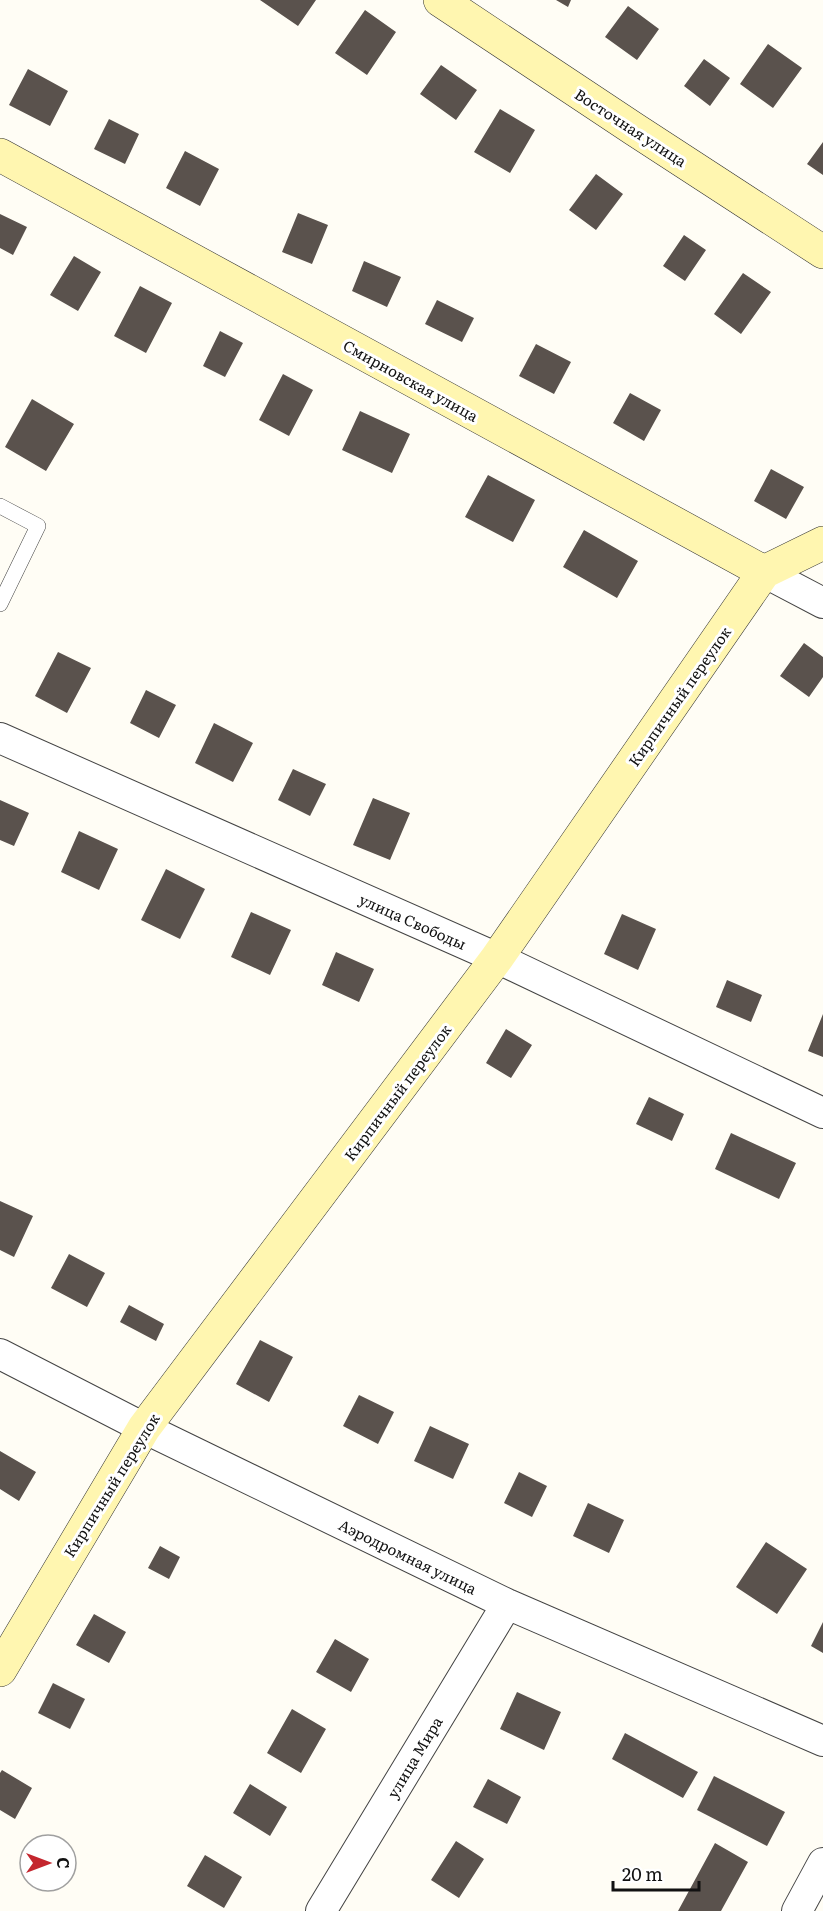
<svg xmlns="http://www.w3.org/2000/svg" width="823" height="1911" font-family="Literata,serif">
<style>
.building{fill:#5a524d}
.lines{fill:none;stroke-linecap:round;stroke-linejoin:round}
.lane-casing{stroke:#444;stroke-width:16}
.street-casing{stroke:#444;stroke-width:32}
.secondary-casing{stroke:#333;stroke-width:34}
.lane{stroke:#fff;stroke-width:15}
.street{stroke:#fff;stroke-width:30}
.secondary{stroke:#fff6b0;stroke-width:33}
.labels{text-anchor:middle;dominant-baseline:central;stroke-width:6;stroke-linejoin:round;paint-order:stroke}
.street-label{font-size:15px;fill:#111;stroke:#fff}
</style>
<rect width="100%" height="100%" fill="#fffdf5"/>
<path class="building" d="M260,0H316L298,26Z
M556,0H571L568,7Z
M628,6L659,29L637,60L605,37Z
M365,10L396,32L367,75L335,53Z
M768,44L802,68L773,108L740,84Z
M704,59L730,78L710,106L684,86Z
M441,65L477,90L456,120L420,94Z
M28,69L68,91L50,126L9,105Z
M500,109L535,130L510,173L474,152Z
M109,119L139,134L125,164L94,149Z
M823,142V175L807,164Z
M185,151L219,169L200,206L166,188Z
M596,174L623,194L596,230L569,210Z
M298,213L328,225L312,264L282,252Z
M0,214L27,227L13,255L0,248Z
M684,235L706,250L685,281L663,266Z
M74,256L101,272L78,311L50,295Z
M364,261L401,277L387,307L352,291Z
M743,273L771,292L741,334L714,314Z
M140,286L172,303L146,353L114,336Z
M437,300L474,318L462,342L425,324Z
M220,331L243,343L225,377L203,366Z
M536,344L571,362L554,394L519,376Z
M283,374L313,390L289,436L259,420Z
M630,393L661,410L644,441L613,423Z
M32,399L74,424L46,471L5,447Z
M360,411L410,434L392,473L342,450Z
M771,469L804,487L786,519L754,501Z
M488,475L535,500L513,542L465,517Z
M584,530L638,561L617,598L563,567Z
M804,643L823,657V677L809,697L780,676Z
M58,652L91,668L67,713L35,696Z
M146,690L176,705L159,738L130,723Z
M214,723L253,743L233,782L195,763Z
M293,769L326,784L310,816L278,800Z
M373,798L410,813L390,860L353,845Z
M0,800L29,813L14,846L0,840Z
M79,831L118,849L99,890L61,872Z
M166,869L205,889L180,939L141,920Z
M251,912L291,930L270,975L231,957Z
M622,914L656,929L638,970L604,954Z
M336,952L374,969L359,1002L322,985Z
M727,980L762,995L751,1022L716,1007Z
M823,1014V1057L808,1051Z
M506,1029L532,1045L511,1078L486,1063Z
M649,1097L684,1114L672,1141L636,1124Z
M731,1133L796,1163L779,1199L715,1169Z
M0,1201L33,1216L14,1257L0,1250Z
M69,1254L105,1273L87,1307L51,1288Z
M129,1305L164,1324L156,1341L120,1322Z
M260,1340L293,1357L269,1402L236,1384Z
M359,1395L394,1412L378,1444L343,1426Z
M430,1426L469,1444L453,1479L414,1461Z
M0,1451L36,1472L19,1501L0,1489Z
M519,1472L547,1486L532,1517L504,1503Z
M588,1503L624,1520L609,1553L573,1536Z
M766,1542L807,1569L777,1614L736,1587Z
M160,1546L180,1557L169,1579L148,1568Z
M94,1614L126,1632L109,1663L76,1645Z
M823,1622V1653L811,1646Z
M335,1639L369,1659L351,1692L316,1672Z
M53,1683L85,1699L70,1729L38,1713Z
M517,1692L561,1712L544,1750L500,1729Z
M292,1709L326,1729L301,1773L267,1753Z
M625,1733L698,1772L683,1798L612,1759Z
M2,1770L32,1788L15,1819L0,1810V1773Z
M714,1776L785,1812L767,1846L697,1810Z
M488,1779L521,1797L507,1824L473,1807Z
M250,1784L287,1807L270,1836L233,1813Z
M456,1841L484,1859L459,1898L431,1880Z
M715,1843L748,1862L721,1911H678Z
M205,1855L242,1877L224,1908L187,1886Z"/>
<g class="lines">
<defs>
<path id="lane" d="M0,506L38,526L0,604"/>
<path id="street" d="M764,572L823,603
M0,738L497,958L823,1113
M0,1354L144,1428L507,1604L823,1741
M321,1911L507,1604
M797,1911L823,1863"/>
<path id="secondary" d="M440,0L634,129L823,252
M0,155L764,572
M0,1670L144,1428L497,958L764,572L823,543"/>
</defs>
<use href="#lane" class="lane-casing"/>
<use href="#street" class="street-casing"/>
<use href="#secondary" class="secondary-casing"/>
<use href="#lane" class="lane"/>
<use href="#street" class="street"/>
<use href="#secondary" class="secondary"/>
</g>
<g class="labels">
<g class="street-label">
<text transform="translate(631 127) rotate(33)">Восточная улица</text>
<text transform="translate(411 380) rotate(29)">Смирновская улица</text>
<text transform="translate(679 696) rotate(-55)">Кирпичный переулок</text>
<text transform="translate(413 921) rotate(24)">улица Свободы</text>
<text transform="translate(397 1092) rotate(-53)">Кирпичный переулок</text>
<text transform="translate(111 1485) rotate(-58)">Кирпичный переулок</text>
<text transform="translate(408 1556) rotate(26)">Аэродромная улица</text>
<text transform="translate(414 1757) rotate(-59)">улица Мира</text>
</g>
</g>
<g transform="translate(48 1863) rotate(90)"><circle r="28" fill="#ffffff" stroke="#a0a0a0" stroke-width="1.5"/>
<path d="M0-4.5L10 22L0 15L-10 22Z" fill="#c4262e"/>
<text y="-9" font-size="16" font-weight="bold" text-anchor="middle" fill="#111111">С</text>
</g>
<path d="M613 1881v9h86v-9" fill="none" stroke="#111111" stroke-width="3"/>
<text x="622" y="1881" font-size="18" fill="#111111" stroke="#ffffff" stroke-width="4.5" paint-order="stroke">20 m</text>
</svg>
